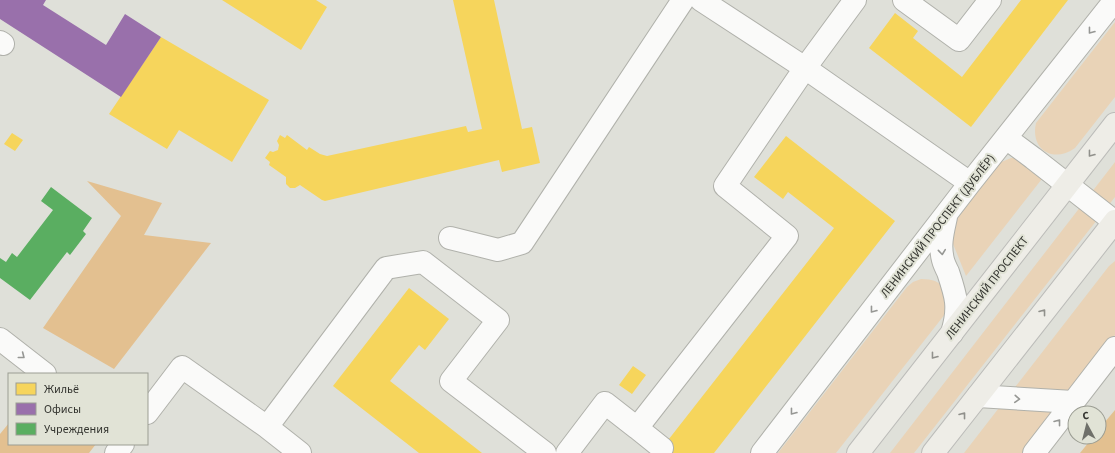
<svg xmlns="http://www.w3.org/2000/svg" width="1115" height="453" font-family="'Source Sans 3',sans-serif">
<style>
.green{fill:#e9d3b7}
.forest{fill:#e3c090}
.homes{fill:#f6d55c}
.offices{fill:#9970ab}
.public{fill:#5aae61}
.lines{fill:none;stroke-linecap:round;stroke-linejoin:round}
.minor-casing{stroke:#b0b1ab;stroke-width:24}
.major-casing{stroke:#bcbcb9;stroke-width:24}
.minor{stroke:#fafaf9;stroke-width:22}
.major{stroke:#eeede7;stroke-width:22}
.oneway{stroke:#969794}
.oneway2{stroke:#90908b}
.labels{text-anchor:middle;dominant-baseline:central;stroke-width:4;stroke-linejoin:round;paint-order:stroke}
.street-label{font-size:12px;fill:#33342f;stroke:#e1e3d6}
</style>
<rect width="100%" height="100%" fill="#dfe0d9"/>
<path class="green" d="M1115,22V97L1075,148C1053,164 1030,149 1036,123Z
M1024,157L1045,175L966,276L947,229L999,163L1011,158Z
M1115,162V197L914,453H890Z
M1115,261V335L1023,453H964L1109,266Z
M921,279C945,279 945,290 949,309L836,453H778L907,287L913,282Z"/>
<path class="forest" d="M87,181L162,203L144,235L211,243L114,369L43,328L121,216Z
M1115,410V453H1080L1093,437H1099V429Z
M9,423V444H96L89,453H0V434Z"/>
<path class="homes" d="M222,0H316L327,7L301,50Z
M453,0H494L522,129L532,127L540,163L502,172L499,160L325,201L322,200L300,185L295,188H290L286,184V177L269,165L270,162L265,158L270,151L273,152L278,150L279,145L277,141L280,135L285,138L287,135L307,150L309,147L320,154L327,156L466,126L468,132L482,129Z
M1021,0H1068L971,127L869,48L895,13L918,31L913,38L962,77Z
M161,37L269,100L232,162L179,130L167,149L109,114Z
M12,133L23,140L15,151L4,144Z
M786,136L895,221L714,453H658L834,228L788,192L783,199L754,177Z
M409,288L449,319L425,350L419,345L390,381L482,453H419L333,386Z
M633,366L646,375L632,394L619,385Z"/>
<path class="offices" d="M0,0H46L43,5L106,45L125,14L161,37L121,97L0,19Z"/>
<path class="public" d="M51,187L92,218L83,231L86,234L70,255L67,252L30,300L0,278V258L6,262L12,253L17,257L53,210L41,201Z"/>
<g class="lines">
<defs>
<path id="minor" d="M701,0L805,68L855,0
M904,0L959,40L990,0
M0,42L3,44
M1006,138L1033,158L1115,222
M946,217C943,231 939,245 943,260C944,264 946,268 948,272C956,296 960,307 952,333
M450,238L498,250L522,243L683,0
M0,339L45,374
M978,396L1073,402
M147,413L182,367L267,427L300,453
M267,427L386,268L423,262L498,320L451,381L545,453
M637,428L662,448
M116,453L123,444
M567,453L605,403L637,428L787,236L725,186L805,68L970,183
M762,453L970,183L1115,0
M1034,453L1115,348"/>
<path id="major" d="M858,453L1115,124
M933,453L1115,221"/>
</defs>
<use href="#minor" class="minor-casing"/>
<use href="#major" class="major-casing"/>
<use href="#minor" class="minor"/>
<use href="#major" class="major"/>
</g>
<defs><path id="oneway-chevron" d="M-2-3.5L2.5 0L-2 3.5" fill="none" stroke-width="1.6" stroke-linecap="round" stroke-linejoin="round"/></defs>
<g class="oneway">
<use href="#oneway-chevron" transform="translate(1091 31) rotate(128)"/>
<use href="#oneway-chevron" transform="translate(942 252) rotate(84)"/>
<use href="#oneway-chevron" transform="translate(873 310) rotate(128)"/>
<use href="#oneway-chevron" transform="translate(22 356) rotate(38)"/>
<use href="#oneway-chevron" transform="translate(1017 399) rotate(4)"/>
<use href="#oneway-chevron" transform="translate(793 412) rotate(128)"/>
<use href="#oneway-chevron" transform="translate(1058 422) rotate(-52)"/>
</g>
<g class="oneway2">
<use href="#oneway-chevron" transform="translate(1091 154) rotate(128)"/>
<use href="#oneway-chevron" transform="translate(1043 312) rotate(-52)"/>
<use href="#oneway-chevron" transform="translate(934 356) rotate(128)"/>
<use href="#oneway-chevron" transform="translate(963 415) rotate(-52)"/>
</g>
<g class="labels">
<g class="street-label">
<text transform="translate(938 226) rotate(-52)">ЛЕНИНСКИЙ ПРОСПЕКТ (ДУБЛЁР)</text>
<text transform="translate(987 288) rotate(-52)">ЛЕНИНСКИЙ ПРОСПЕКТ</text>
</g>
</g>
<rect x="8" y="373" width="140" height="72" fill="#e1e3d6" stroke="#9b9d93"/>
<rect x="16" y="383" width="20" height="12" fill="#f6d55c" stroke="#9b9d93"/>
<text x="44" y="393" font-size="12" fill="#33342f">Жильё</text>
<rect x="16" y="403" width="20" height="12" fill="#9970ab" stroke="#9b9d93"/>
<text x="44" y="413" font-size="12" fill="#33342f">Офисы</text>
<rect x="16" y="423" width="20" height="12" fill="#5aae61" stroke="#9b9d93"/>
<text x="44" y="433" font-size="12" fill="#33342f">Учреждения</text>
<g transform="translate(1087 425) rotate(353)"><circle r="19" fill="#e1e3d6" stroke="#9b9d93"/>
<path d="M0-3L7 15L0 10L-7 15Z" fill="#6f706a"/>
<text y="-6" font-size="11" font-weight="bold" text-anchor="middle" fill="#33342f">С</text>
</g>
</svg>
